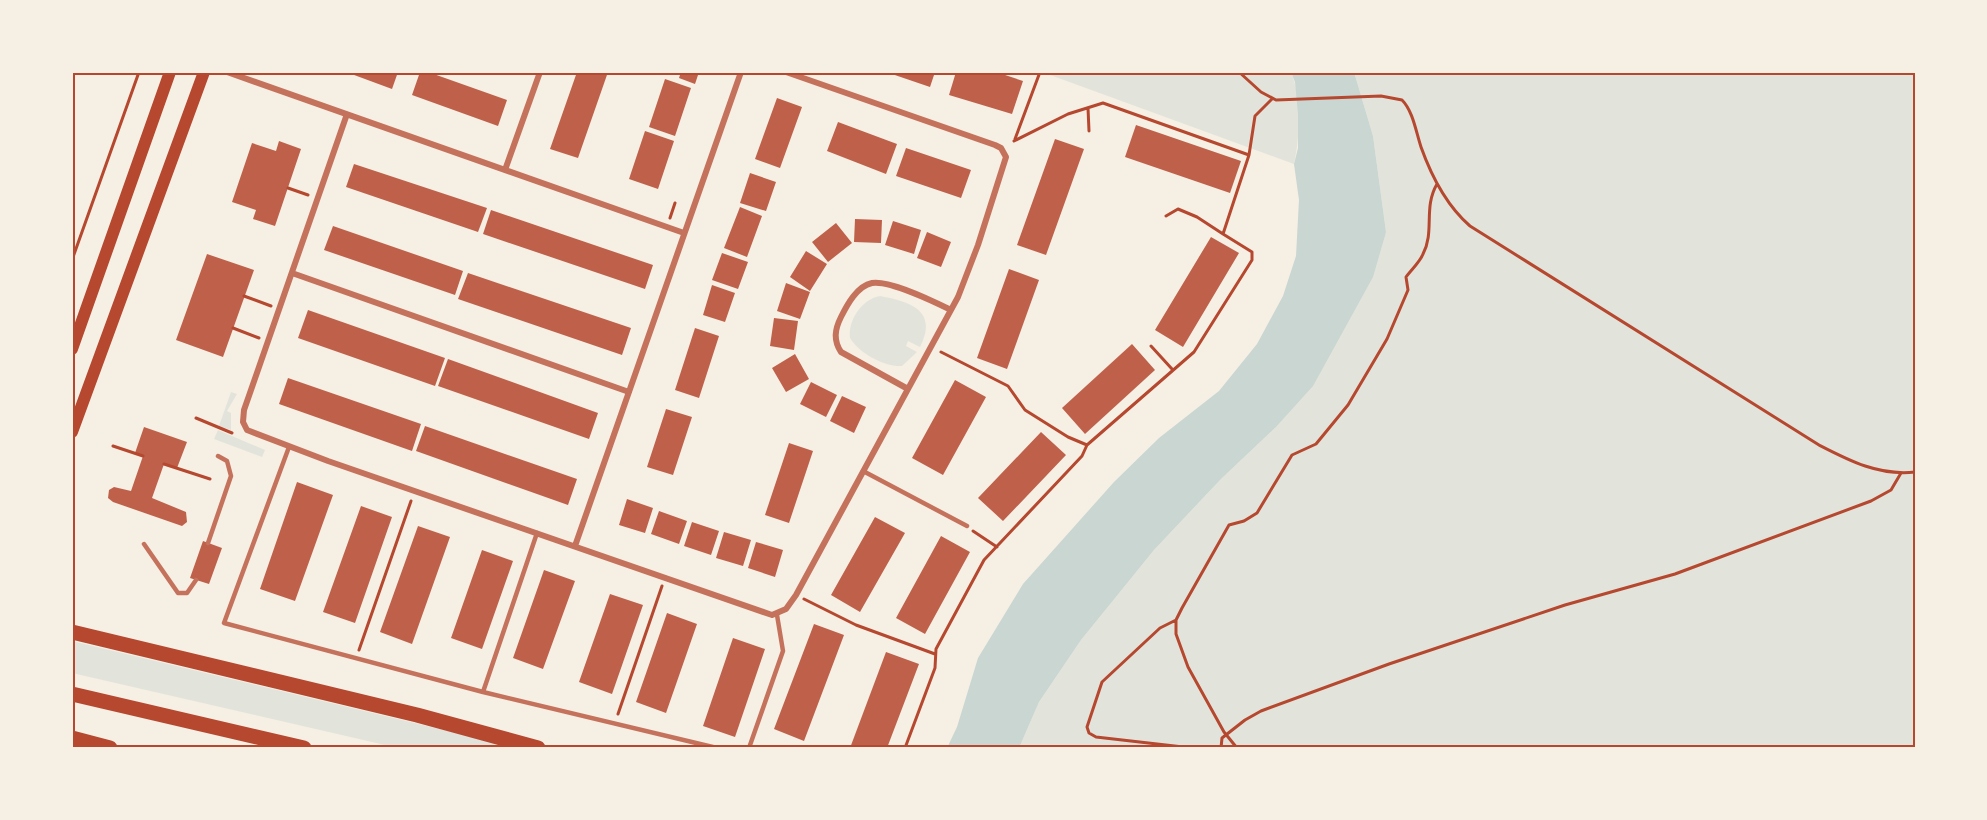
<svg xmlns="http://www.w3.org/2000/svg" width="1987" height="820" font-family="'Source Sans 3',sans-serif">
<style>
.green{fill:#e2e4dc}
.water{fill:#c9d6d2}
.building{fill:#bf614a}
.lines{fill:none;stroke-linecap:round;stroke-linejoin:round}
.path{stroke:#b5482f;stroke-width:3}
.service{stroke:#c5725c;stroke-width:4.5}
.minor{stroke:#c5725c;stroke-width:6}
.secondary{stroke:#b5482f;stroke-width:12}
.motorway{stroke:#b5482f;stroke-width:15}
.neatline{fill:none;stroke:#b5482f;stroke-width:2}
</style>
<rect width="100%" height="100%" fill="#f6efe4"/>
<path class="green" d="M1042,72H1291C1302,98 1300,137 1294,164Z
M1354,72H1915V748H1019L1039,702L1081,640L1154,550L1221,479L1275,428L1386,232L1373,136Z
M880,296C912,302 938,311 920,347L908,341L906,346L917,352L902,366C884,367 859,353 850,338C848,320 862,299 880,296Z
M231,392L237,394L227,411L231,413V430L219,426Z
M218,430L265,450L262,457L214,439Z
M72,641L469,736L512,748H398L72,673Z"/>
<path class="water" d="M1291,72H1354L1373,136L1386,232L1373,277L1313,386L1275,428L1221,479L1154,550L1081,640L1039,702L1019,748H947L957,727L978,658L1023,584L1114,482L1159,438L1219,391L1257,344L1283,296L1296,256L1299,200L1294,164L1298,148V114L1295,82Z"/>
<path class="building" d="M346,72H398L392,89Z
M420,72H428L507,100L498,126L412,95Z
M577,72H608L578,158L550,149Z
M681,72H699L695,84L679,78Z
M886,72H935L930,87Z
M956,72H996L1023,81L1012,114L949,95Z
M665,79L691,88L675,136L649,127Z
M777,98L802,107L780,168L755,159Z
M838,122L897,144L886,174L827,151Z
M1136,125L1241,161L1230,193L1125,157Z
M645,131L674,141L658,189L629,179Z
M1055,139L1084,149L1046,255L1017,245Z
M279,141L301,149L275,226L253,219L256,210L232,202L252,143L276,151Z
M906,148L971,170L961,198L896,176Z
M354,164L487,208L478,232L346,187Z
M750,173L776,182L766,211L740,203Z
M740,207L762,216L747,257L724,248Z
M491,210L653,265L645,289L483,234Z
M855,219L882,220L881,243L854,242Z
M893,221L921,230L914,254L885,245Z
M836,223L852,243L828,262L812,242Z
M333,226L463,271L455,295L324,250Z
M927,232L951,242L941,267L917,258Z
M1211,237L1239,253L1183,347L1155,330Z
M806,251L827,264L810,291L790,277Z
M722,253L748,262L738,289L712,280Z
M207,254L254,270L223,357L176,340Z
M1009,269L1039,280L1007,369L977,358Z
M468,273L631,328L622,355L458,299Z
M786,283L810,292L800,319L777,311Z
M712,285L735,293L725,322L703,315Z
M308,310L445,358L435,386L298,338Z
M774,318L798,321L794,350L770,346Z
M695,328L719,336L699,398L675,390Z
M1132,344L1155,370L1085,434L1062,408Z
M795,354L809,379L786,392L772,368Z
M448,359L598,413L589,439L438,386Z
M288,378L421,424L412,451L279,404Z
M955,380L986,397L943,475L912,458Z
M811,382L837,395L826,417L800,404Z
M842,396L866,407L854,433L830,421Z
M666,409L692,417L673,475L647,467Z
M425,426L577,479L568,505L416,451Z
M144,427L187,442L177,468L164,464L152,498L186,512L187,522L182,526L113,502L108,498L109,490L114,487L131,491L143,456L135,453Z
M1041,432L1066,455L1003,521L978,498Z
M789,443L813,451L789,523L765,515Z
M297,482L333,495L295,601L260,589Z
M627,499L653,508L645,533L619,525Z
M361,506L392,517L355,623L323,612Z
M659,511L687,521L679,544L651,534Z
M875,517L905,533L860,612L831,595Z
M692,522L719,531L711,555L684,546Z
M418,526L450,537L412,644L380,632Z
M724,532L751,540L743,566L716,558Z
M941,536L970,552L925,634L896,618Z
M203,541L222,548L209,584L190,578Z
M756,542L783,550L775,577L748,568Z
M482,550L513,561L482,649L451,638Z
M544,570L575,581L543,669L513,658Z
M610,594L643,605L612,694L579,682Z
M667,613L697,624L666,713L636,702Z
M814,624L844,635L804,741L774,729Z
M733,638L765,649L735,737L703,726Z
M886,652L919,664L887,748H850Z"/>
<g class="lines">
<path class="path" d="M1239,72L1261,92L1276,100L1381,96L1402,100C1413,111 1416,132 1421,147C1431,175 1447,206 1470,226L1819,445C1850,461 1879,476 1915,472
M1088,108L1089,131
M1015,139L1040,72
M1249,155L1255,116L1272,99
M288,188L308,195
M1166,216L1178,209L1197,217L1223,234
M670,218L675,203
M72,260L139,72
M244,296L271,306
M233,328L259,338
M1151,346L1172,369
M941,352L1008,386L1025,410L1068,437L1087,445
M196,418L232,433
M113,446L143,456
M164,464L210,479
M973,531L997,547
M804,599L856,625L935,654
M1176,620L1160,628L1102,682L1087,727L1089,733L1096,737L1192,748
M359,650L411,501
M618,714L662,586
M905,748L935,668L936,649L984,560L1082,456L1087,445L1194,352L1252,260V252L1223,234L1249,155L1103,103L1068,114L1014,141
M1221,748L1222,738L1245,720L1261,711L1389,664L1565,605L1675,574L1871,501L1891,490L1901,473
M1237,748L1224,732L1188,667L1176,634V620L1182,608L1229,525L1244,521L1257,513L1292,455L1316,444L1348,405L1387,339L1408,290L1406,277C1411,270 1420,262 1423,254C1435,231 1423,208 1437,184"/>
<path class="service" d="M289,447L224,623L483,692L717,748
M863,471L967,526
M208,543L231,476L227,461L218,456
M144,544L178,593H187L196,580
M483,692L537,533
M749,748L783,651L777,615"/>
<path class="minor" d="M227,72L684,233
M347,114L244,410L243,422L247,430L328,461L772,615L786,609L796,595L958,297L978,245L1006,157L1001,148L995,145L786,72
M505,170L540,72
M292,273L629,392
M908,389L841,352C833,340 835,329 841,317C847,305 857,286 872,283C889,280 935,302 951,310
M575,546L741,72"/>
<path class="secondary" d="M72,349L170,72
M72,432L204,72"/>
<path class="motorway" d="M72,632L417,715L538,748
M72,694L304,748
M72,738L110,748"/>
</g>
<rect width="1987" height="820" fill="none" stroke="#f6efe4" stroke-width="147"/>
<rect x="74" y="74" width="1840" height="672" class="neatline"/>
</svg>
